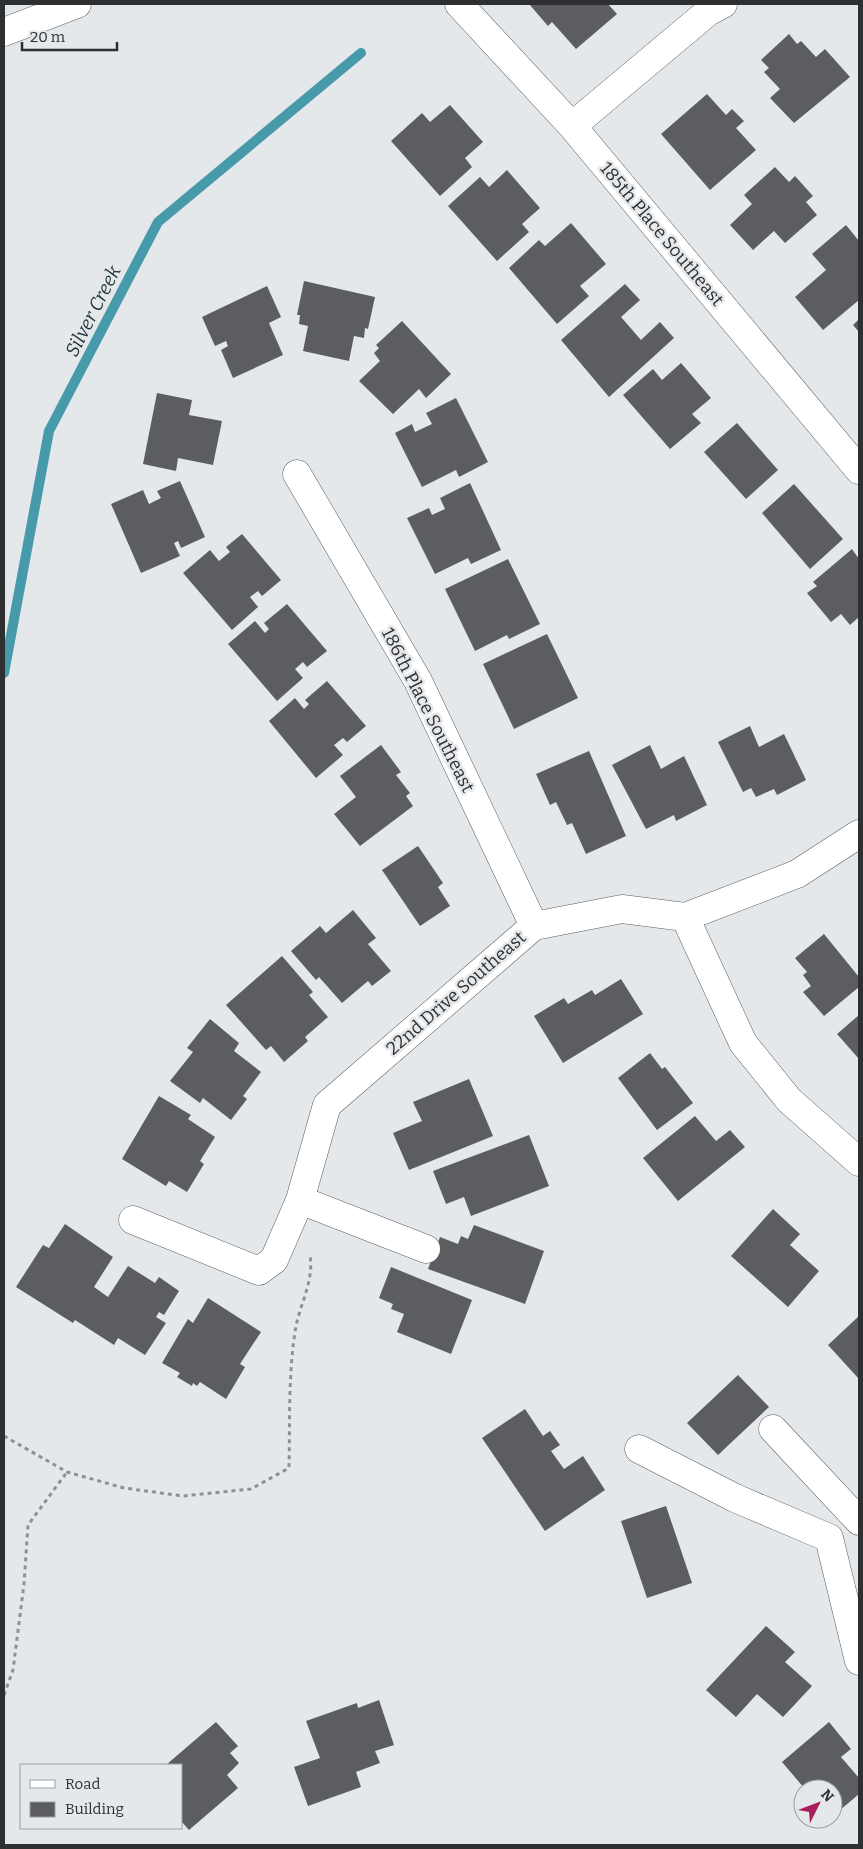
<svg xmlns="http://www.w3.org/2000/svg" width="863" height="1849" font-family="Bitter,serif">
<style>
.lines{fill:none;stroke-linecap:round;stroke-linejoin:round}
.stream{stroke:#469aa9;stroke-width:10}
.building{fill:#5c5d61}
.minor-casing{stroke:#5d5f62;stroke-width:29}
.path{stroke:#8e9092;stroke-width:3;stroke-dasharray:4 4;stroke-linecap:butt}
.minor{stroke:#fff;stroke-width:28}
.labels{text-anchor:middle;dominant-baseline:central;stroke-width:5;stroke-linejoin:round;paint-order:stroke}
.street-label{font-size:18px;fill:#2e2f30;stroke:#e5e8eb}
.water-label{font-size:19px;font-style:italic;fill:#1f3438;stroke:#e5e8eb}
</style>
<rect width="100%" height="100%" fill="#e5e8eb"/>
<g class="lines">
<path class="stream" d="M4,673L49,431L158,222L361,53"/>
</g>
<path class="building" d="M529,4H608L617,14L576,49L552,22L548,26Z
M789,34L797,44L801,41L816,57L825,49L850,77L794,123L770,98L780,89L764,72L769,68L761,60Z
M707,94L726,115L732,109L744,121L736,128L756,150L710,190L661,134Z
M450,105L483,142L465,158L472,167L440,196L391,141L422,113L430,122Z
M775,167L789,182L795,176L813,196L806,202L817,215L785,243L774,231L753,250L730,225L752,204L744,195Z
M507,170L540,208L522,224L529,232L497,261L448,206L480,177L489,187Z
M571,223L606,264L580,286L589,296L557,324L509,268L539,240L545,246Z
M846,225L859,241V300L823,330L795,297L826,270L812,254Z
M304,281L375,297L368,329L365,328L364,338L354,336L349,361L303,351L308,326L299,324L300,315H297Z
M625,284L640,300L621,317L641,340L660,322L674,338L609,397L561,340Z
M267,286L281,317L269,323L283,355L233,378L221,350L228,346L226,341L215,346L202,317Z
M859,319V332L853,325Z
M402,321L451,374L426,398L419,389L393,414L359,381L380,361L374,353L379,348L376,345Z
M681,363L711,398L692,414L701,423L670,449L623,395L653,369L662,380Z
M157,393L192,400L189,415L222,421L213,465L178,458L176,471L143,464Z
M456,398L488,462L459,477L456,470L422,487L395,433L412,424L415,432L432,424L426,413Z
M737,423L778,470L746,499L704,452Z
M180,481L205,537L181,548L178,541L174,543L180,556L141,573L111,504L143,490L149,504L161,498L157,491Z
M470,483L501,550L471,564L468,558L435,574L407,518L429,508L432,515L445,509L440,498Z
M794,484L843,539L810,569L762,513Z
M242,534L281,580L262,596L258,591L250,597L258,607L232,630L183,573L210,550L219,561L230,552L226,547Z
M852,549L859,559V617L850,625L841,614L831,622L807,593L817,586L813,582Z
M508,559L540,624L509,639L507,635L475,651L445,589Z
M287,604L327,651L307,667L303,662L295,669L303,678L277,701L228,644L255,621L265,633L269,629L264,623Z
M547,634L578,698L514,729L483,664Z
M327,681L366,726L347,742L343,738L334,745L343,755L316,778L269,721L295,698L304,709L309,704L305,700Z
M750,726L759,747L784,734L806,780L777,795L774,789L756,797L751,788L743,792L718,742Z
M381,745L401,772L396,775L410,793L406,796L413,806L360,846L334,814L356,797L340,776Z
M650,745L661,769L684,756L707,805L676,821L674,815L646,829L612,765Z
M589,751L626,836L586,854L572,823L567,825L556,802L550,805L536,774Z
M418,846L443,883L438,887L450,906L420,926L382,870Z
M353,910L376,938L368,944L391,971L372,986L368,981L342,1003L319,977L316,980L291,951L320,926L326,933Z
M824,934L859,977V987L824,1016L803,992L811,986L803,975L807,972L795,958Z
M282,956L313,992L309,995L328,1017L305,1037L308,1041L284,1062L271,1046L266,1050L226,1005Z
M621,979L643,1014L563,1063L534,1016L564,998L568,1004L592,990L595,995Z
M859,1015V1059L837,1034Z
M210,1019L239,1043L234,1051L261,1072L243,1096L247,1099L231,1120L203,1098L200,1103L170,1081L193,1052L187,1048Z
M650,1053L662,1069L665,1067L693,1103L657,1130L618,1078Z
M469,1079L493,1136L409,1170L393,1133L422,1121L413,1102Z
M159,1096L191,1115L188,1119L215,1137L200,1161L204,1164L187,1192L169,1181L166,1186L122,1159Z
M695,1116L716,1141L730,1130L745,1147L678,1201L643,1158Z
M529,1135L549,1186L471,1216L464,1197L446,1204L433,1171Z
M773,1209L800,1234L790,1245L819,1271L788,1307L731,1256Z
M65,1224L113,1257L94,1287L108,1297L128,1266L155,1283L159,1277L179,1291L164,1315L159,1312L156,1317L166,1323L145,1355L118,1338L114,1345L75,1320L73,1323L16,1287L43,1245L49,1248Z
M474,1225L544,1251L525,1304L428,1269L440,1237L458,1244L461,1236L468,1239Z
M391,1267L472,1300L451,1354L397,1332L404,1314L391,1309L393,1304L379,1298Z
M208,1298L261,1332L240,1364L245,1367L226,1399L200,1382L197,1386L193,1383L192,1386L177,1377L180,1373L162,1363L188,1319L193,1323Z
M859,1316V1379L828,1345Z
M738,1375L769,1407L718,1455L687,1423Z
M525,1409L543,1436L550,1431L560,1445L551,1451L564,1469L583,1456L605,1490L545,1531L482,1438Z
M666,1506L692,1583L647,1598L621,1521Z
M766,1626L795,1652L785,1662L812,1686L783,1717L757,1694L736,1717L706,1690Z
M379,1700L394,1745L375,1751L380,1763L356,1772L361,1787L308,1806L294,1767L320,1758L306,1721L357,1703L358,1708Z
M216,1722L238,1746L230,1753L239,1763L227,1775L238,1788L189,1830L181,1821V1765H166Z
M829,1722L851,1749L841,1757L859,1778V1794L833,1816V1789H805L782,1762Z"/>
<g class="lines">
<defs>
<path id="minor" d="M459,4L572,126L859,470
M4,32L77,4
M572,126L708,12L723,4
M297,474L418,681L534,926
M685,917L743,1043L789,1100L859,1162
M300,1200L426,1249
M133,1220L259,1271L274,1260L300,1200L327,1105L534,926L622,909L685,917L797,874L859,834
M773,1429L859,1521
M639,1449L735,1498L829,1538
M829,1538L859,1661"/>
</defs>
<use href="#minor" class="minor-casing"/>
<path class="path" d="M4,1436L67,1472L124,1488L183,1496L251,1489L289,1468C290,1421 288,1372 296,1326C301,1302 314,1280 310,1255
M4,1695L13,1670L24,1584L28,1525L67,1472"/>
<use href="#minor" class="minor"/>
</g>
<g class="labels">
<g class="street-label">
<text transform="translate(662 234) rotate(50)">185th Place Southeast</text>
<text transform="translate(428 710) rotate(63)">186th Place Southeast</text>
<text transform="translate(456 993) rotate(-41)">22nd Drive Southeast</text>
</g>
<g class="water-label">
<text transform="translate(93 311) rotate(-63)">Silver Creek</text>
</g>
</g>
<rect width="863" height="1849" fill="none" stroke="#2e2f30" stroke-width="10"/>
<rect x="20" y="1764" width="162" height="65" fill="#e5e8eb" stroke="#9c9ea0"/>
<rect x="30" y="1780" width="25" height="8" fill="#ffffff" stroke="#9c9ea0"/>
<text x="65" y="1789" font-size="15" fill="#2e2f30">Road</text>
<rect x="30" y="1802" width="25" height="15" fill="#5c5d61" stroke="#9c9ea0"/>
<text x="65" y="1814" font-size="15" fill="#2e2f30">Building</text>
<g transform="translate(818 1804) rotate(48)"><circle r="24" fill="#e5e8eb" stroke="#9c9ea0"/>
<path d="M0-4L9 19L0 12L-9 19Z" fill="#aa1e5e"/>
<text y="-8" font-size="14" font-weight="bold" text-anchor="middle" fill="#2e2f30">N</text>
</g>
<path d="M22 42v8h95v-8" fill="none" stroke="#2e2f30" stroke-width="2.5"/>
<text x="30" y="42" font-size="15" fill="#2e2f30" stroke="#e5e8eb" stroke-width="4" paint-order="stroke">20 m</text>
</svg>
